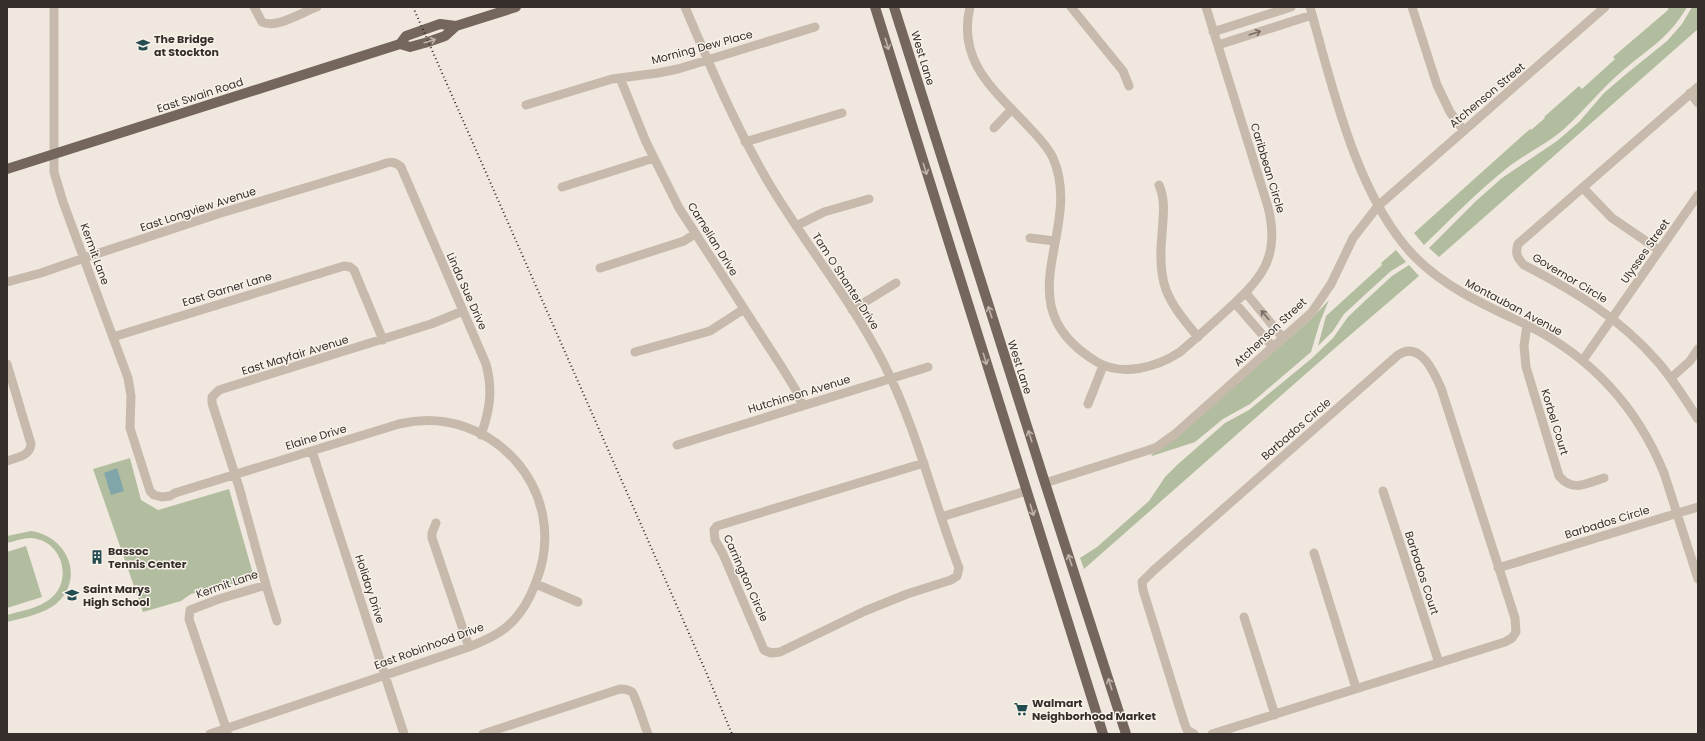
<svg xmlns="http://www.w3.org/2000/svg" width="1705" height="741" font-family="Poppins,sans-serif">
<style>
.green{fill:#b2bda0}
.water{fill:#80a6aa}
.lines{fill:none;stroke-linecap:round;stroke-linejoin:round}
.minor{stroke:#c7b9ab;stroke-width:9}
.major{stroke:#75665d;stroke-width:10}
.rail{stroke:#352e2a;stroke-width:2;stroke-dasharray:1 3;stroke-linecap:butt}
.oneway{stroke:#776d64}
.oneway2{stroke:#bdb3ab}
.labels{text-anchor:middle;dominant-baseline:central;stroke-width:3;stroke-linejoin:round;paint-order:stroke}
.poi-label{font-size:11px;font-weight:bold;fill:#352e2a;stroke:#f8f2ea;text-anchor:start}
.street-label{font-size:11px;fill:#352e2a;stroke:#f8f2ea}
</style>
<rect width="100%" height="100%" fill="#f0e8de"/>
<path class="green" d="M1668,7H1687C1668,40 1647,49 1620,73C1600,90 1584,111 1564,129C1547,144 1525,154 1507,168C1477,192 1451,219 1424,245L1414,233L1530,129L1531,130L1545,118L1544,117L1579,86L1582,89L1615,59L1613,57L1668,10Z
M1692,7H1698V29L1439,257L1429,248L1476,201L1502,178L1557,141L1579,122L1604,93L1625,75L1667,41L1682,24Z
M1396,250L1406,262L1391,271L1369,291L1344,314L1333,331L1318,346L1326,316L1382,265L1381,263Z
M1409,265L1419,276L1342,342L1084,569L1080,558L1097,547L1149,501L1165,477L1177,465L1225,423L1249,410L1311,359L1333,338L1348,317L1367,299L1392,276Z
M1329,300L1320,322L1311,352L1250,404L1223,419L1195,442L1152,456L1151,455L1179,435L1312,318Z
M130,458L141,500L158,510L229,489L253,574L249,580L191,594L181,601L143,612L93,469Z
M31,531C67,536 86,578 56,604C43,614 23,618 7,622V615C21,611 39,608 50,599C74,580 62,540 31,538C23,538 15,541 7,543V536Z
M26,546L42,597L7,608V552Z"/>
<path class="water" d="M117,468L124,491L111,495L104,473Z"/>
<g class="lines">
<path class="minor" d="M54,7V172L63,202L128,378L131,396L130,428L150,491L154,495L162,497L170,496L175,493L399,424C492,402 572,492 536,582C529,601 520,617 504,629C494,637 481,642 469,647L210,734
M254,7L262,22C277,29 302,12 317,7
M685,7C710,66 735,125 767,180C804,243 851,299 884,364C917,429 933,500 959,568L957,576L951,580L907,594L865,611L780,652L771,653L764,650L723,554L715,540L714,530L717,526L924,463
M970,7C957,61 994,90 1027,125C1037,136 1047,145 1053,158C1085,232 1001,304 1097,362C1123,377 1157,367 1180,352C1195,339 1211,325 1226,311C1261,279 1281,258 1268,207L1206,7
M1071,7L1123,71L1129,86
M1310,7C1332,86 1357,198 1415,257C1447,289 1487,306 1527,325C1591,357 1637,407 1664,473L1698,579
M1412,7L1437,85L1450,112L1464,131
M1213,32L1291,7
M1218,45L1312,15
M620,78L646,142L679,208L783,369L797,392L802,405
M1698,87L1518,244C1515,253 1517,258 1524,265C1574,291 1620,318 1657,361C1673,379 1685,399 1698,419
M1690,93L1698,103
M526,105L612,79L658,73L678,69L815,27
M994,128L1012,109
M745,142L842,113
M1159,185C1166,201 1163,217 1162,234C1157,284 1166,299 1198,337
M562,187L654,158
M1583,188L1612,218L1659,250
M796,226L824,212L869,199
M1030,238L1055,241
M600,268L684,241L695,234
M7,282L41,273L84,258L221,213L378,166C388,162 393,160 401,167L486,364C493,390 490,410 481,435
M1246,293L1283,338
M1235,303L1273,347
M852,310L896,283
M1527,325L1524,346L1526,367L1559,476C1573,493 1587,483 1604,478
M113,337L344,266L350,267L354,270L383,340
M635,352L710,331L744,309
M1583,360L1698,195
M7,364L31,444C30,456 18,457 7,461
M1671,378L1690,361L1698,349
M1088,404L1103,366
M677,445L928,367
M312,451L404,734
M1045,483L1149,450L1157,447L1175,434L1312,312L1331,284L1353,238L1378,206L1605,7
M1383,491L1439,663
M941,517L1026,491
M436,523L432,533V538L469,647
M1314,553L1356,688
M1498,568L1698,507
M536,584L578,602
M266,585L277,621
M1244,617L1275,715
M228,734L189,619L190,610L219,599L266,585L239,487L212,403V397L219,390L431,324L463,311
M483,734L620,689C624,689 628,689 632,692C635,695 645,727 648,734
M1194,734L1187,730L1184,722L1143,590L1142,582L1153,571L1398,355C1420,340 1434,372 1441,388L1515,618L1516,632L1512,638L1505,642L1212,734"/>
<path class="major" d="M875,7L1103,734
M894,7L1045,483L1126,734
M400,44L410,47L428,42L445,36L456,26
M7,169L400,44L406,36L440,24L456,26L516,7"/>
<path class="rail" d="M413,7L706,672L732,734"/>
</g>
<defs><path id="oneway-shaft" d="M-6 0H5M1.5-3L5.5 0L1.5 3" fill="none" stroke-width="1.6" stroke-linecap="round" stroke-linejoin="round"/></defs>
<g class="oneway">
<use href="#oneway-shaft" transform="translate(1255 33) rotate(-18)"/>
<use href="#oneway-shaft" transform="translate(1265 315) rotate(-130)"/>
</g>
<g class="oneway2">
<use href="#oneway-shaft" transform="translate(430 41) rotate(-17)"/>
<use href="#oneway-shaft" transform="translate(887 44) rotate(73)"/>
<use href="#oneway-shaft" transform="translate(925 169) rotate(73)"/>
<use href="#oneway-shaft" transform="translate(990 312) rotate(-108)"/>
<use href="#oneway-shaft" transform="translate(985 359) rotate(73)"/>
<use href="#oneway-shaft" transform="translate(1030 436) rotate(-108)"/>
<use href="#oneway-shaft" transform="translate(1032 510) rotate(73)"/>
<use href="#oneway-shaft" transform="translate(1070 560) rotate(-108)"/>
<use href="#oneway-shaft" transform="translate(1110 684) rotate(-108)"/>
</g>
<defs>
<symbol id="school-bare" viewBox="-9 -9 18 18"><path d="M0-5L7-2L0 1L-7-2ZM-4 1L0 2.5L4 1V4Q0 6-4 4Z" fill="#244d52" stroke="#f8f2ea" stroke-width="2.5" paint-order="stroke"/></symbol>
<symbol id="building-bare" viewBox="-9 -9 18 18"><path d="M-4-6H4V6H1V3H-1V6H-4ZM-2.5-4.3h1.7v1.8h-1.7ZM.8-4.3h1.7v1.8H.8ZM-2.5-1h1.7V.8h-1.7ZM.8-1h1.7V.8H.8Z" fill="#244d52" stroke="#f8f2ea" stroke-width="2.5" paint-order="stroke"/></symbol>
<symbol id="supermarket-bare" viewBox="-9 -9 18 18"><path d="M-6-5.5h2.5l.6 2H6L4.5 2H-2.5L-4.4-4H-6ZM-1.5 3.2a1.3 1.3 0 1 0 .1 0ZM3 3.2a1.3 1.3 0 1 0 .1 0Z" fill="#244d52" stroke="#f8f2ea" stroke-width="2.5" paint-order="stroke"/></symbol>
</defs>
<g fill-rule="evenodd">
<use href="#school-bare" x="133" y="35" width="20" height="20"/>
<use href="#building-bare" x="87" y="547" width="20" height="20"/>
<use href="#school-bare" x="62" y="585" width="20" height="20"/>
<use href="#supermarket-bare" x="1011" y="699" width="20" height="20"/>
</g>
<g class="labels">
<g class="poi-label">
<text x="154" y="39">The Bridge<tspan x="154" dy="13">at Stockton</tspan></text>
<text x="108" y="551">Bassoc<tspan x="108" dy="13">Tennis Center</tspan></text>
<text x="83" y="589">Saint Marys<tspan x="83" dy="13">High School</tspan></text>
<text x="1032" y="703">Walmart<tspan x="1032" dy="13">Neighborhood Market</tspan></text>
</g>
<g class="street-label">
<text transform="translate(702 47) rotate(-15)">Morning Dew Place</text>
<text transform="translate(923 58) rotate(73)">West Lane</text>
<text transform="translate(200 95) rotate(-18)">East Swain Road</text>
<text transform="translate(1487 95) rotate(-40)">Atchenson Street</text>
<text transform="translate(1268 168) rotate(73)">Caribbean Circle</text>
<text transform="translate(198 209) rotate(-18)">East Longview Avenue</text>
<text transform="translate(713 239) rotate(58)">Carnelian Drive</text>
<text transform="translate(1645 251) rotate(-55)">Ulysses Street</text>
<text transform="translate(95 254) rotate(70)">Kermit Lane</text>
<text transform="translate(1570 278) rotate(31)">Governor Circle</text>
<text transform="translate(846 281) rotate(57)">Tam O Shanter Drive</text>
<text transform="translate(227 289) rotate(-17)">East Garner Lane</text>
<text transform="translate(467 291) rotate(66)">Linda Sue Drive</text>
<text transform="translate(1514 307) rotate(28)">Montauban Avenue</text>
<text transform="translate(1270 332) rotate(-43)">Atchenson Street</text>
<text transform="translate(295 355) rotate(-17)">East Mayfair Avenue</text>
<text transform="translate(1020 367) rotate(72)">West Lane</text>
<text transform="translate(799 394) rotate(-17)">Hutchinson Avenue</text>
<text transform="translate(1555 422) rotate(73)">Korbel Court</text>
<text transform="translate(1296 429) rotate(-41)">Barbados Circle</text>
<text transform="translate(316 437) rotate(-17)">Elaine Drive</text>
<text transform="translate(1607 522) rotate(-17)">Barbados Circle</text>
<text transform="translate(1422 573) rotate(72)">Barbados Court</text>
<text transform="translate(746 578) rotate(66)">Carrington Circle</text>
<text transform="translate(227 584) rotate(-19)">Kermit Lane</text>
<text transform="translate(370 589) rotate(72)">Holiday Drive</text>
<text transform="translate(429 646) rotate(-20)">East Robinhood Drive</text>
</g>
</g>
<rect width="1705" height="741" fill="none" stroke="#352e2a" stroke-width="16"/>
</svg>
